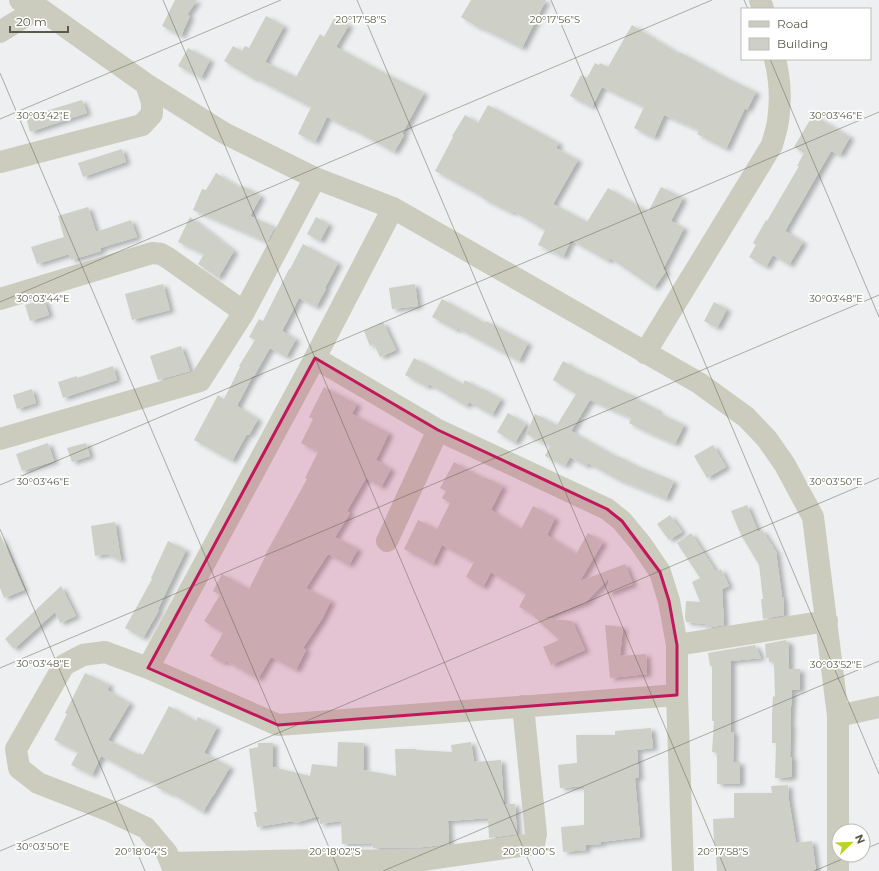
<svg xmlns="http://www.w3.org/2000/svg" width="879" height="871" font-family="Montserrat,sans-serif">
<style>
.building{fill:#ced0c7;filter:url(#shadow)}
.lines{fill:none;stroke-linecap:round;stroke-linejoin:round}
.minor{stroke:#cbccbd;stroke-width:22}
.marked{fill:#c2185b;fill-opacity:0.2;stroke:#c2185b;stroke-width:3;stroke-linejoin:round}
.ticks{fill:none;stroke:#595a47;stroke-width:1;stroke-opacity:0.45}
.ticks-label{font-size:10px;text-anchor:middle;fill:#595a47;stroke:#fff;stroke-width:3.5;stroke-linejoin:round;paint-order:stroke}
</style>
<defs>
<filter id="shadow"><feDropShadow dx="4.5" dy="2.5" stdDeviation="2" flood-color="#0004"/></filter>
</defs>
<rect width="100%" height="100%" fill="#edeff0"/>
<path class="building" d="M175,0H197L187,15L190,16L181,36L162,26Z
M471,0H546L522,48L479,27V28L461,17Z
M266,16L284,26L265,62L296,77L320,34L324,37L335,17L349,25L336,47L371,66L424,93L402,134L404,135L394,152L349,127L348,128L327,117L315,142L298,134L311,107L255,78L254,79L224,61L233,46L242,51L245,46L249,48Z
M632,25L678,53L679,52L725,77L756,92L747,110L745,108L726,149L697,134L699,130L664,115L654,138L634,128L644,107L602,87L592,107L570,96L581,75L587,78L595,63L599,65L600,63L608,67Z
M188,48L210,60L201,78L178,66Z
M82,100L87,113L30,132L26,117Z
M488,105L559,143L556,148L578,160L553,204L587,222L608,188L648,212L661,187L683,198L671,221L684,228L663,269L666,271L654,288L610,258L608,261L571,240L563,257L538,245L545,230L513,211L512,213L482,198L483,197L435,171L453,137L452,136L465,115L478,123Z
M813,115L850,137L840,155L831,151L785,231L803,242L789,265L773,255L766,267L749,257L756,245L753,243L766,220L767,221L799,166H797L804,153L794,147Z
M122,149L126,162L83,177L78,163Z
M216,173L240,188L241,185L261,196L250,216L275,227L267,242L193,210L202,189L206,190Z
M88,207L96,232L131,220L137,237L100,248L101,251L71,260L69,254L37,264L31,247L64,237L58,216Z
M190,217L234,251L218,278L198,264L204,254L178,242Z
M316,217L329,224L320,241L307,234Z
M303,244L338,263L325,288L326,289L316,307L299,298L282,331L296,339L286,357L270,348L254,376L253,375L237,406L258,419L249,435L247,434L232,461L194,440L218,395L224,399L240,367L239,366L255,340L249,337L259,319L263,321L289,269H290Z
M163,284L170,310L132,320L125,294Z
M415,284L418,306L392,309L389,288Z
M44,299L49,315L30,321L25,305Z
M442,299L485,323L486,321L528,343L519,361L457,328L456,330L432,317Z
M714,302L727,309L717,328L704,321Z
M383,322L396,350L380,357L374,344L370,346L364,331Z
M181,346L190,371L158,380L150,356Z
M414,358L457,381L463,384L465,380L481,389L482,388L501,399L492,415L469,402L466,406L429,384L427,387L405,375Z
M563,361L588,375L589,374L614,387L632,395V397L658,410L657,412L684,425L675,444L647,432L629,423L631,418L590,400L571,431L617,457L618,456L635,465L674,481L666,499L617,479L588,463L586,466L570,457L565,466L545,456L550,446L526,434L535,414L557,425L576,394L553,380Z
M113,366L117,380L63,398L58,382L77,376V378Z
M324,387L357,404L352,414L389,433L376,460L391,469L381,487L366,478L347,511L350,513L335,537L358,549L349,565L328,554L306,588L331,601L322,619L303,648L306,650L296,670L271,657L258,679L225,660L224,663L210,656L223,633L204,621L220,595L213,591L222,574L249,589L266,555H265L307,479L305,478L318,452L301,443L313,419L309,417Z
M32,389L36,403L17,409L13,395Z
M508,413L526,424L515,443L497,432Z
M48,443L54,461L22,471L16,454Z
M86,443L90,456L72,462L67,448Z
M713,445L726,467L707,478L694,456Z
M454,462L483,478L484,477L503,486L491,510L521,529L533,506L555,518L547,535L576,554L588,533L603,542L580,581L625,564L633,584L607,594L609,578L586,602L544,618L572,621L585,650L551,665L543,647L559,640L529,612L519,607L526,594L491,572L483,587L466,577L474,562L442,545L433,564L404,549L418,520L437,529L450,503L442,498L446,491L440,488Z
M747,505L758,532L762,530L776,552L782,597H783L784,615L763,619L761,599H763L759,565L741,535L731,511Z
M670,515L682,532L669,540L657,524Z
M115,522L121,561L107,554L95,556L91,526Z
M691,533L716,572L721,569L729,586L722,589L724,625L706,628L705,624L686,622L685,617L686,601L700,602L692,582L700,578L677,543Z
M0,534L24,590L4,598L0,588Z
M168,541L186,550L158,609L159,610L143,638L125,628L152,579L151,578Z
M61,586L76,616L60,623L55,612L14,649L5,639Z
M605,625L623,627L620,656L646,654L647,674L610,678Z
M786,640V642H789V669H800V690H792L790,724H791L790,757H792V777H789V778H775L776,743H772V715L773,696L775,697L774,662H769V658H766L765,644Z
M755,645L761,658L731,661V732H734L733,762H740V784H717V753L712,752L714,721H712V666H710L708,653Z
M85,673L110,685L107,690L130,703L108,740L139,755V753L143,755L169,706L196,721L198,717L217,727L204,753L230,767L213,796V795L203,812L171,793V794L156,787L158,784L132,773V772L101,756L92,775L71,765L78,752L54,740L67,714L65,713Z
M651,728L653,748L637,750L639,778H635L640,837L601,842V844L586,845V850L563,852L561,827L584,825V786L560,788L558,765L577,763L576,735H615V731Z
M338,742L364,743V770L396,776L395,749H416V750L452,752L451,745L471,742L474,762L501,760L504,804H515L517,834L489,838L488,818L448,821L449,844L424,847L373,848L372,843L342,844L341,821L320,824L319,816L295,823L294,821L257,827L254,812H257L249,749L258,747V743H273V767L310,776L312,764L337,767Z
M788,785L789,801L796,843L812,841L816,871H717L715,843H714L713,819L734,818V793H772L771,786Z"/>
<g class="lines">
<path class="minor" d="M20,0L39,8L146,84L224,133L315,178L393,208L699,383L746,417L767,439L785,465L813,517L838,716V871
M760,0L763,9
M0,32L39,8
M0,162L142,125L152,114V102L146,84
M0,299L152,253L161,254L168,258L244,312
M645,353L772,145C774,137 777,129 778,121C781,101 780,79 775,59
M315,358L438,430L607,509L622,521L641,544L660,572L669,601L677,645V695L683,871
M0,439L200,381L244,312L315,178
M387,541L438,430
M677,645L827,621
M148,668L278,725L677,695
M838,716L879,707
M171,863L320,860L416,861L534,844L536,834L523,706
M174,871L167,853L146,828L110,811L38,783L19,768L16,749L64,665L83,655L105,652L148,668L315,358L393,208"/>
</g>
<path class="marked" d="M315,358L438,430L607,509L622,521L660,572L669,601L677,645V695L278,725L148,668Z"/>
<path class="ticks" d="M163,0L533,871M357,0L726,871M551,0L879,774M744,0L748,9M770,59L879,317M0,73L339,871M0,119L281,0M0,302L712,0M0,485L879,112M0,529L145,871M0,668L879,295M863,850L879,843M0,851L879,478M383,871L879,661M814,871L852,855"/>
<g class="ticks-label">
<text x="361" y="23">20°17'58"S</text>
<text x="555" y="23">20°17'56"S</text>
<text x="43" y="119">30°03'42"E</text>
<text x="836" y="119">30°03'46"E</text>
<text x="43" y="302">30°03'44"E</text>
<text x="836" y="302">30°03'48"E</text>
<text x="43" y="485">30°03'46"E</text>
<text x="836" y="485">30°03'50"E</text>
<text x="43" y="667">30°03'48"E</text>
<text x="836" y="668">30°03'52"E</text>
<text x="43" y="850">30°03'50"E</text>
<text x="141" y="855">20°18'04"S</text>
<text x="335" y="855">20°18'02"S</text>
<text x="529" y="855">20°18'00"S</text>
<text x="723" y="855">20°17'58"S</text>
</g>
<rect x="741" y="8" width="130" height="52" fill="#ffffff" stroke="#bdbdb5"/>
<rect x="749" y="21" width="20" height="6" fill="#cbccbd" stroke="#bdbdb5"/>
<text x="777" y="28" font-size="12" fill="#595a47">Road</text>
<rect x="749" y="38" width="20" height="12" fill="#ced0c7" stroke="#bdbdb5"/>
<text x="777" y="48" font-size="12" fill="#595a47">Building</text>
<g transform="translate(851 843) rotate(67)"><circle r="19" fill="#ffffff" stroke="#bdbdb5"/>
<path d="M0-3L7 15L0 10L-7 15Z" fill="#bad424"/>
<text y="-6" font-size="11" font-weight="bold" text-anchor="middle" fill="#595a47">N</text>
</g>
<path d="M10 26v6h58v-6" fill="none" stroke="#595a47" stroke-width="2"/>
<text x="16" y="26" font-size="12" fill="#595a47" stroke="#ffffff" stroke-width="3" paint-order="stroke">20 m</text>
</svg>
